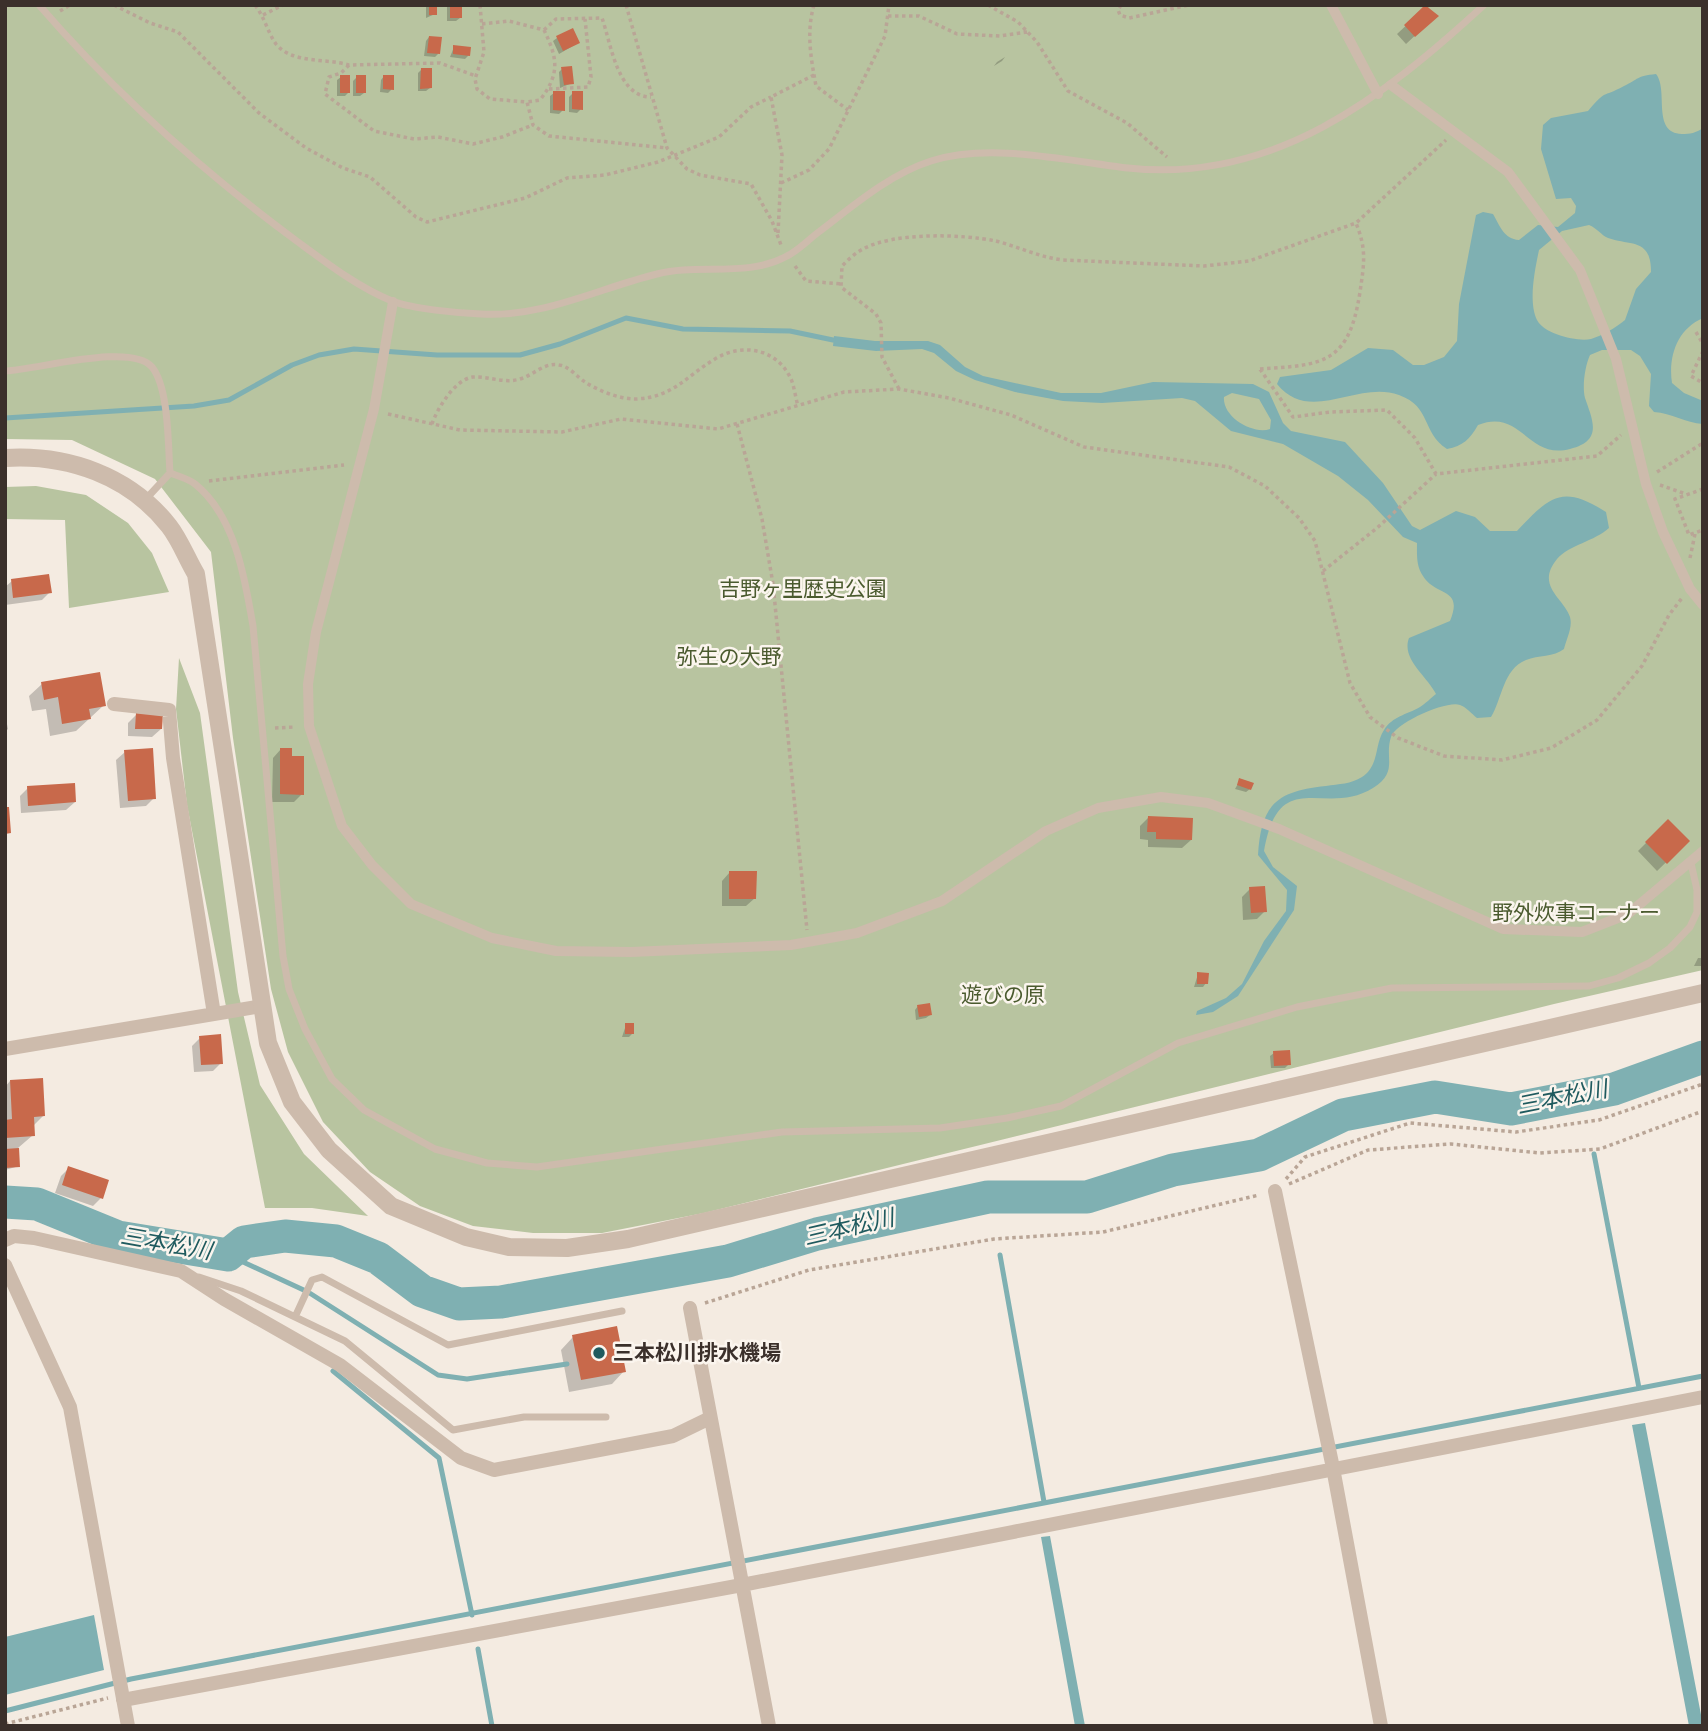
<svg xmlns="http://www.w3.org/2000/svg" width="1708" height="1731" font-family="'Sofia Sans Condensed','Noto Sans JP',sans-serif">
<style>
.green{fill:#b8c4a0}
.water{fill:#7fb0b2;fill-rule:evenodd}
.shadow{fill:#0003}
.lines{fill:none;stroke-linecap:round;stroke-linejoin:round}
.stream{stroke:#7fb0b2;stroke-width:5}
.river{stroke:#7fb0b2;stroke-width:33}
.building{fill:#c8694b}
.path{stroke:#b9a596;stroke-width:3.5;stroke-dasharray:3.5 3.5;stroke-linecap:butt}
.service{stroke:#cdbbac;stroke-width:7}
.pedestrian{stroke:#cdbbac;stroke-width:10}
.minor{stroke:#cdbbac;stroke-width:14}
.tertiary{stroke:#cdbbac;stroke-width:18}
.poi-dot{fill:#1f5a5e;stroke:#fbf5ee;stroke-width:2.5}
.labels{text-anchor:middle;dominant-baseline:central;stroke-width:5;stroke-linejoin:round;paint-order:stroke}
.park-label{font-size:21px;fill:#4a5a2e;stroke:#fbf5ee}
.poi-label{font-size:21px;font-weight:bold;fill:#3b302b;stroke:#fbf5ee;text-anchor:start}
.water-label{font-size:23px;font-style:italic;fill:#1f5a5e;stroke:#fbf5ee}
</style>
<rect width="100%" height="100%" fill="#f4ebe1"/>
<path class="green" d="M5,5H1703V970L1554,1004L704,1213L602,1233H533L473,1226L420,1206L370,1172L323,1122L288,1052L271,989L233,738L211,552L155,479L72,440L5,439Z
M36,486L86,495L128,523L152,553L169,592L69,608L65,520L5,519V487Z
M179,658L200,713L238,992L260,1085L304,1154L368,1216L312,1208H265L187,805L176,709Z"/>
<path class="water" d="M1656,74C1669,90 1651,133 1682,134C1690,134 1696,133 1703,128V318C1677,329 1668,357 1672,383L1684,393L1703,401V424C1685,423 1672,413 1654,412L1649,406L1651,374L1640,356L1631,350H1602L1590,355C1585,366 1582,386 1585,398C1592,419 1604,441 1570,449C1527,460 1522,408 1478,425C1470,439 1463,446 1447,449C1421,432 1432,407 1399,395C1357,380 1310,425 1277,384L1280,377L1331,370L1368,348L1393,350L1413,365H1424L1444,357L1457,341L1459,304L1476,215L1483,212L1493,214C1500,226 1504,239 1519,240L1538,225L1558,227L1575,213L1576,206L1571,198L1556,199L1541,149L1543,125L1551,118L1588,111C1608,88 1600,99 1624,86C1639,79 1636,76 1656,74ZM1589,225C1597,228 1601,235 1608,238C1631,246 1651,238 1651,272L1636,289L1625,320C1615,328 1604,335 1591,339C1577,342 1544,334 1537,320C1528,302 1535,269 1539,250L1562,231Z
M834,336L875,341H928L940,345L965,367L983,376L1061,393H1101L1153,382L1253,384L1269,392L1283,423L1291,431L1345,442L1383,483L1412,526L1420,530L1456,511L1475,517L1490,531H1517C1550,496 1562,484 1606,512L1609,528C1595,541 1569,545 1557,559C1535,586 1564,598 1570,617C1573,627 1566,640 1564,649C1554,657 1538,655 1526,660C1503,669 1502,699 1491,717L1477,718C1472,714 1466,707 1460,705C1447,700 1395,723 1391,737C1384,758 1399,772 1373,788C1325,818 1279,764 1264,851L1273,867L1297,886L1294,910L1238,996L1213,1012L1196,1015L1197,1011L1226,998L1242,984L1264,941L1286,911L1287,890L1258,855C1261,804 1277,791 1326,786C1339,784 1351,784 1362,777C1380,765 1374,745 1384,730C1393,716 1406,715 1420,707C1425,704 1431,698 1436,694C1427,676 1401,659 1409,638L1450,621C1464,587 1436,597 1423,576C1416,566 1417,555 1417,543L1403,537L1368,500L1338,476L1283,444L1231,431L1195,401L1182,398L1102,403L1063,401L1015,392L975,380L956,371L934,353L922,349L876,351L833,346ZM1232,393L1259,399L1271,420L1270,429C1253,435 1222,417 1224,397Z
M1645,1423L1703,1725V1726H1689L1632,1425Z
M1050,1536L1085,1726H1075L1041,1537Z
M94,1615L104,1670L5,1695V1637Z"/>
<path class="shadow" d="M435,5V14L426,18V6Z
M447,5H460V18L456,21H447Z
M1427,6L1436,16L1406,44L1397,34Z
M429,37L438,54L435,57L424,56L426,41Z
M557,38L578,43L559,54L553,41Z
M454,47L469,55L465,59L450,57Z
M1005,57L1002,61L994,66L997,62Z
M422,69L430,88L426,91H418V73Z
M562,69L572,83L560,88L559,72Z
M384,76L392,89L388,93L380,92L381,80Z
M341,77L349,92L345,96H337V80Z
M357,77L364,93L360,96H353V81Z
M554,93L563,110L559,114L550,113V96Z
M573,93L581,109L577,113L569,112V97Z
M12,581L50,592L42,600L5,605V587Z
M42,684L104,705L76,731L50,736L46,709L32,711L29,696Z
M5,714L8,729L5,732Z
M136,715L161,729L152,737L128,736V723Z
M281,749L302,794L294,802H272L273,758Z
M125,752L154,798L146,806L120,808L116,760Z
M1240,780L1250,789L1246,792L1235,789Z
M28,788L75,802L66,810L21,813L20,796Z
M1148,818L1191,840L1182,848L1148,847V840L1140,839V826Z
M1668,821L1688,841L1657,871L1638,851Z
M730,872L755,898L746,906H722V881Z
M1250,889L1265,911L1257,919L1243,920L1242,897Z
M1698,958H1703L1702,966H1694Z
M1198,974L1206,983L1203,987H1194Z
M918,1006L930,1015L926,1018L916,1020L915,1010Z
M626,1025L633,1033L629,1037H622Z
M200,1038L221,1063L213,1071L194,1072L192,1046Z
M1274,1053L1289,1064L1285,1068H1271L1270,1056Z
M10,1081L44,1115L33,1126V1135L18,1148L19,1166L5,1170V1087Z
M69,1168L101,1198L93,1206L55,1193L61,1176Z
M573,1337L624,1371L612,1384L569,1392L561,1350Z"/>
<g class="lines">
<path class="stream" d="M5,418L194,406L229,400L292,365L319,355L354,349L437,355H520L560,344L626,318L683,329L790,331L833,340
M1594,1154L1639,1388
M228,1255L308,1292L438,1375L467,1379L567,1364
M1000,1255L1044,1502
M333,1371L439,1458L472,1615
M478,1649L492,1726
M5,1711L131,1679L1703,1376"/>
<path class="river" d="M5,1202L37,1204L118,1237L228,1255L244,1242L285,1236L336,1241L378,1258L422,1291L459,1304L501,1302L728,1261L817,1234L988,1197H1087L1173,1170L1259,1155L1343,1115L1435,1097L1511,1109L1614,1089L1703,1057"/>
</g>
<path class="building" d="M429,5H437V15H429Z
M450,5H462V18H450Z
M1425,5L1439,16L1415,37L1404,25Z
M573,28L580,43L563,51L556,36Z
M429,36L442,37L440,54L427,53Z
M453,45L471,47L470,56L453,54Z
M572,66L574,84L564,85L561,67Z
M421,68H432V88L420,89Z
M340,75H350V93H340Z
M356,75H366V93H356Z
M383,75H394V90L383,89Z
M553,91H565V111L553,110Z
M572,91H583V110L572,109Z
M49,574L52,593L13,598L11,579Z
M100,672L106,706L89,709L91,719L62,724L58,697L44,700L41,682Z
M136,713L163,714L162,729H135Z
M153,748L156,799L128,801L124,750Z
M280,748H292V756H304V795L280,794Z
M1239,778L1254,783L1251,790L1237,785Z
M75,783L76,802L28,806L27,786Z
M5,807H9L11,833L5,834Z
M1148,816L1193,818L1192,840L1156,839V832H1147Z
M1668,819L1690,841L1667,864L1645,842Z
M729,871H757L756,899H729Z
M1265,886L1267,912L1251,913L1249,887Z
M1197,972L1209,973L1208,984H1197Z
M930,1003L932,1015L919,1017L917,1005Z
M625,1023H634V1034H625Z
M221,1034L223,1064L201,1065L199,1036Z
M1290,1050L1291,1065L1274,1066L1273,1051Z
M43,1078L45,1116L34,1117L35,1136L5,1138V1120L12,1119L10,1080Z
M19,1148L20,1167L5,1168V1149Z
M68,1166L109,1180L103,1199L62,1185Z
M617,1326L626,1372L581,1380L572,1335Z"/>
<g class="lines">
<path class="path" d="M114,5L150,23L178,32L259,113L306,148L343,168L370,177L416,217L427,222L525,198L567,178L605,175L658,162L719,137L751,107L771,97
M255,5C265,18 268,33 276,44C292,64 326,58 349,65L440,63L476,76
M480,5L484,52L475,79L477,89L490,99L527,102L533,125L549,136L667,148
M626,5L667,148L687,169L700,175L751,184L772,221L781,245
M814,5C806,32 811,59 816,86L848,110
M988,5L1018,22L1037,42L1068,91L1127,123L1167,157
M1121,5L1118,10L1120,15L1129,18L1189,5
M60,11L70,5
M263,15L283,5
M888,16H919L957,34L1000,36L1027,32
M482,24L509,21L544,30C558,59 560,74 540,100L527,102
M544,30L556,19L602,18C611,43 617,97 651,97
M349,65L341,73L329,77L325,94L374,131L414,139L438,137L473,144L502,137L533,125
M549,89L588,87L591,77L585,19
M781,183L809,170L829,149L885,36L889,5
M778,233L782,155L771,97L814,75
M795,266L806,281L842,284
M1696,332L1703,344
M1703,351L1691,376L1703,383
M1260,369L1293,417L1330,412L1387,410L1415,438L1436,474L1597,456L1621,435
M1260,369C1325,365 1349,363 1360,292C1364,264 1367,250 1356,223
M899,389L882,357L881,323L876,314L841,287L842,266C848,260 855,253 863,249C894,232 962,234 996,241C1019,247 1039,257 1063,260L1204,266L1249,261L1356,223L1446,140
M388,414L460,430L562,432L621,419L718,429L844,392L899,389L949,398L1011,415L1084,447L1229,467L1265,486L1299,518L1315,541L1350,683L1370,717L1398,738L1444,756L1502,760L1551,748L1597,720L1642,666L1669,615L1682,598
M432,424C437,409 455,379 473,377C489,376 504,384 520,379C534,375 544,362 559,365C569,366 577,377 585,382C599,391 619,399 636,399C674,397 686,376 715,359C741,343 774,348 789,375C794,383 795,396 798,406
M737,424L762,519L773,584L807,930
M1657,472L1703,443
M209,481L344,465
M1660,485L1686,494
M1703,489L1675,499L1689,535L1703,530
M1690,558L1695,534
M1323,571L1377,528L1436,474
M275,728L295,727
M1286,1179L1305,1157L1410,1123L1516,1132L1599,1120L1703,1084
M1289,1184L1368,1150L1451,1144L1540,1153L1600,1149L1703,1111
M705,1303L809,1270L994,1239L1103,1232L1259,1195
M5,1724L108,1698"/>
<path class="service" d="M39,5C115,93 201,170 294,239C324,261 357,287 392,301C413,309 457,313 481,314C543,318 599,288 657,274C698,263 748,278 787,256C799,250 809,239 820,231C854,205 890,174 931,161C991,142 1068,161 1128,168C1273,184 1384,97 1484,5
M5,371C37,370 131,342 152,367C169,388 168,445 170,473
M144,501L170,473C178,476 189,479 195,484C235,516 245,578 253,626L283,956L289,989L305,1029L332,1079L364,1110L435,1149L487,1163L537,1167L782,1132L940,1128L1007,1118L1061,1106L1178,1043L1297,1007L1392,988L1589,986L1618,978L1649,963L1670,948L1690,927L1697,912V890L1691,863
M199,1277L241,1291L345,1341L453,1430L524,1417H606
M295,1317L312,1280L322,1277L448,1345L622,1311"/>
<path class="pedestrian" d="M1331,5L1378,94
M1391,85L1508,172L1580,270L1616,359L1646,484L1663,532L1690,589L1703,605
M393,302L374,409L316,632L308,684L309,726L342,826L372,865L411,904L492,938L556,951L631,952L791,945L857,933L942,901L1046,831L1098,808L1161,797L1208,803L1279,829L1503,929L1582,932L1628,914L1703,851"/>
<path class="minor" d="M114,704L169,710L173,758L214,1014
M5,1049L262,1006
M1275,1191L1333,1468L1381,1726
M5,1240L14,1236L34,1238L181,1271L224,1299L340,1365L461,1458L494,1470L673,1436L710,1418
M5,1265L70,1407L128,1726
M690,1308L769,1726
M123,1700L742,1585L1703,1397"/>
<path class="tertiary" d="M5,458C68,454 130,476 169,526C180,540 187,559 196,574L268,1043L292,1102L329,1150L391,1206L466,1237L509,1247L567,1248L628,1239L1703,993"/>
</g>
<circle class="poi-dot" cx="599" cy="1353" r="7"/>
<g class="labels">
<g class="park-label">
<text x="803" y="589">吉野ヶ里歴史公園</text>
<text x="729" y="657">弥生の大野</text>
<text x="1576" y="913">野外炊事コーナー</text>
<text x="1003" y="995">遊びの原</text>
</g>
<g class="poi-label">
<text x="613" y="1353">三本松川排水機場</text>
</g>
<g class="water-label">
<text transform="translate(1562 1098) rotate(-11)">三本松川</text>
<text transform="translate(849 1228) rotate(-13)">三本松川</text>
<text transform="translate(166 1244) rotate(10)">三本松川</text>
</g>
</g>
<rect width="1708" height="1731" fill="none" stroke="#3b302b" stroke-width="14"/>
</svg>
